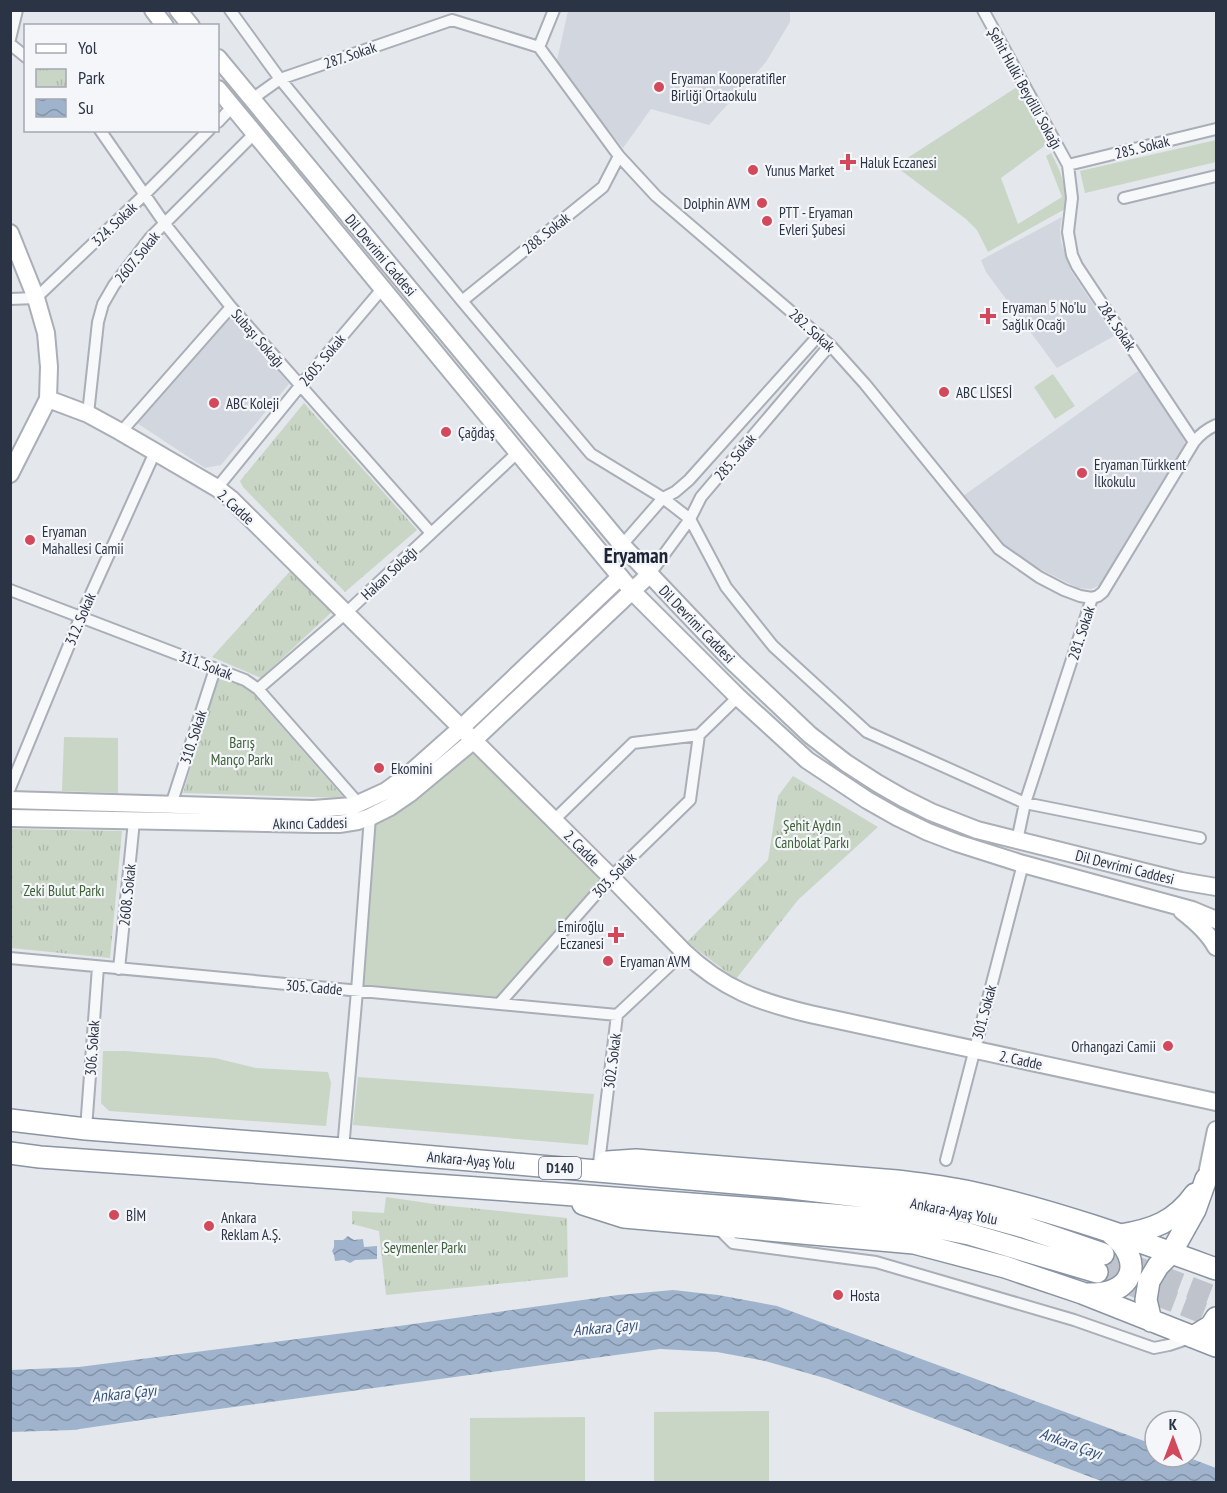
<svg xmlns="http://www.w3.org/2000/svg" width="1227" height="1493" font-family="'PT Sans Narrow',sans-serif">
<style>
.built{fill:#d2d6de}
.grass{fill:#c9d6c5}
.park{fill:url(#park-tufts)}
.water{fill:url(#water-waves)}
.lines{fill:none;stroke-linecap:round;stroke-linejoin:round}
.highway-tunnel{stroke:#bfc3cb;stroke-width:21;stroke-dasharray:21 10;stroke-linecap:butt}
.street-casing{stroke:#a9aeb7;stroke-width:14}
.secondary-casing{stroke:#a9aeb7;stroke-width:20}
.highway-casing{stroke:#8b94a3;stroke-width:24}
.street{stroke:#f7f8fa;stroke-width:10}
.secondary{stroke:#fff;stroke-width:16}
.highway{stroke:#fff;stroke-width:21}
.poi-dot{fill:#d1495b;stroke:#f4f6f9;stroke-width:2}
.labels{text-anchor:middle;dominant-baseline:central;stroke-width:4.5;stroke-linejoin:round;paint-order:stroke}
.shield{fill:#f4f6f9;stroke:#676e7b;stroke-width:1.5}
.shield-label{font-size:14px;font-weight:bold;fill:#2b3445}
.street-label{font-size:15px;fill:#2b3445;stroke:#f4f6f9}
.poi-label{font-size:15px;fill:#2b3445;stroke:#f4f6f9;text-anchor:start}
.park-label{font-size:15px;fill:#3f6138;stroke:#f4f6f9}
.water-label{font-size:16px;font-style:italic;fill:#34527a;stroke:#f4f6f9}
.district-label{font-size:21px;font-weight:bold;fill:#1d2536;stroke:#f4f6f9}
</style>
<defs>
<pattern id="park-tufts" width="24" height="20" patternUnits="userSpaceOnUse" patternTransform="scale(1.5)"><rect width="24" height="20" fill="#c9d6c5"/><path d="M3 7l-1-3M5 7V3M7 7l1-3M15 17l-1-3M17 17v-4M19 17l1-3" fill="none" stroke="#adb8ab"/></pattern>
<pattern id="water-waves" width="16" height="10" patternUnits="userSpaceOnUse" patternTransform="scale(1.5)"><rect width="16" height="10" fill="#9fb4cc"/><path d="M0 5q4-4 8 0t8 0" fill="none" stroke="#8293a7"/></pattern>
</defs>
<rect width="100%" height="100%" fill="#e4e7ec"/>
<path class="built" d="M568,11H790V22L766,62L709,125L651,109L623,148L556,65Z
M1062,217L1060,229L1061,242L1071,271L1114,336L1057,368L986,272L981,260Z
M232,315L289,384L221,465L205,468L137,423Z
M1138,371L1182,432L1185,441L1183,451L1101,585L1091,589L1078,588L1034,566L1000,542L963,496Z"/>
<path class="grass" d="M1017,87L1047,144L1001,178L1018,224L1062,197L1046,156L1051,153C1062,173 1066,186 1065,209L988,252L977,230L966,219L895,166Z
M1216,140V162L1085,193L1080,171Z
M1053,374L1075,406L1055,419L1034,387Z
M64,737L118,738V793L62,791Z
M474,740L611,877L499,1004L357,991L370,817Z
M103,1051H125L215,1058L256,1068L328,1072L331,1083L326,1126L109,1111L101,1103Z
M358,1077L594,1094L588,1145L353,1125Z
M769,1411V1482H654V1412Z
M585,1417V1482H470V1418Z"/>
<path class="park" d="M304,403L417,530L345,592L243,487L240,481Z
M292,569L335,609L261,678L212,657Z
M218,679L246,686L344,798L183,793Z
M793,776L878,827L798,900L736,979L687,942L768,860L778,796Z
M11,829L122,831L110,958L11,948Z
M386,1197L441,1205L567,1218L568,1277L386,1295L379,1231L352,1224V1211L384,1213Z"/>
<path class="water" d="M348,1236L354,1240L363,1239L364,1247L377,1246V1259L355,1260L350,1263L344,1260L335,1261L334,1255L332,1251L334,1247V1240H343Z
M673,1290L718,1295L777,1306L1155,1445V1457H1187L1216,1468V1482H1104L828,1379L765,1361L717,1352L660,1349L189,1413L73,1430L11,1432V1370L79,1367L399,1326L618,1295Z"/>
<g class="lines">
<path class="highway-tunnel" d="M1103,1254L1216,1297
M1097,1272L1216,1318"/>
<defs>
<path id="street" d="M230,10L280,79L462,301L591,454L663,498L690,519L726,587L773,646L867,732L1025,803L1200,838
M983,10L1068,165L1072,198L1068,232L1072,255L1077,266L1194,442
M452,20L539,47L554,10
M10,39L17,10
M10,44L26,57
M539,47L619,156L656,196L830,345L865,384L999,549L1039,577L1064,590L1080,596L1092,598
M252,99L280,79L452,20
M218,122L232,107
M100,130L165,224L231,307L431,533
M1068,165L1216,129
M1124,198L1216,176
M10,299L36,298L145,194L209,130
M462,301L603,187L619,156
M88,414L98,322L103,304L114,285L150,238L254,134
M121,432L231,307
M217,488L300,386L382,289
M622,545L663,498L675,492L689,480L819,335
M649,575L690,519L701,497L830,345
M10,590L245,680L258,689L359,804
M258,689L346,613L517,453
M10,788L81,616L155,452
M171,805L215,669
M554,820L633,743L699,735L738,697
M1017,841L1025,803L1092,598L1098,596L1103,592L1194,442C1201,433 1207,429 1216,425
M10,958L617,1015
M119,969L134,821
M499,1004L611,877L690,800L699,735
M86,1129L98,967
M343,1149L357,991L370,817
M946,1160L1023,864
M599,1163L617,1015L684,952
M718,1228L733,1243L876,1262L1074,1320L1154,1348L1169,1345L1190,1338"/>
<path id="secondary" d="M153,10L165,26
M178,10L191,26
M218,58L622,545L734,663L810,735L846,763L877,783L903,798L931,812L977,830L1181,881L1216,887
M218,89L632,591L738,697L807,760L867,800L897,817L928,832L957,843L1023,864L1192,910L1216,920
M10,233L36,298L46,333L49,367L48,399L10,474
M48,399L88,414L121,432L217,488L231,499L611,877L684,952C723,989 759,1002 810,1014L1216,1102
M10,800L313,809L353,806L386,791L408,775L461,728L620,577
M10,818L315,824H339L358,821L370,817L390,807L409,794L474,740L649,575
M1182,911C1195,921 1208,932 1216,947
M1206,1179L1216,1130"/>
<path id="highway" d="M10,1120L86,1129L343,1149L783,1187L909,1202L973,1213L1024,1227L1103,1254
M10,1153L40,1157L548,1193L834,1215L908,1222L969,1234L1097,1272
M607,1162L636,1160L897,1181C921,1184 946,1187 970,1192C1054,1210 1136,1240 1216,1269
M583,1204L624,1217L914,1243L1005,1267L1082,1293L1216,1346
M1120,1235C1152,1230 1175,1222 1195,1194
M1088,1294C1133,1296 1146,1261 1111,1233
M1151,1321L1146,1300L1149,1281L1158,1266L1171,1253L1195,1210L1206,1179
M1193,1337L1211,1326L1216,1318"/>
</defs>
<use href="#street" class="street-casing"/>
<use href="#secondary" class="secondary-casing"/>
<use href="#highway" class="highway-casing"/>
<use href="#street" class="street"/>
<use href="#secondary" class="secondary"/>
<use href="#highway" class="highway"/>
</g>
<g class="poi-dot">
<circle cx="659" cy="87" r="6"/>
<path d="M845 153h6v6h6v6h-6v6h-6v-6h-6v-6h6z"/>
<circle cx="753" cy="170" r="6"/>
<circle cx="762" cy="203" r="6"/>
<circle cx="767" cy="221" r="6"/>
<path d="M985 307h6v6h6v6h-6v6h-6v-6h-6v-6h6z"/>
<circle cx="944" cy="392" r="6"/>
<circle cx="214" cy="403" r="6"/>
<circle cx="446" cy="432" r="6"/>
<circle cx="1082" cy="473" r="6"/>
<circle cx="30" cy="540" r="6"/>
<circle cx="379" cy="768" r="6"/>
<path d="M613 926h6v6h6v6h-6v6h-6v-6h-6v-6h6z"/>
<circle cx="608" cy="961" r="6"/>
<circle cx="1168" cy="1046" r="6"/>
<circle cx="114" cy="1215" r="6"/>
<circle cx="209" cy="1226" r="6"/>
<circle cx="838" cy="1295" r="6"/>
</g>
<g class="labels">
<rect class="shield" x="539" y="1157" width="42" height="22" rx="4.5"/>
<g class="shield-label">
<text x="560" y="1168">D140</text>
</g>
<g class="street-label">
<text transform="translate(350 55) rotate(-19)">287. Sokak</text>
<text transform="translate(1025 88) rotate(61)">Şehit Hulki Beydilli Sokağı</text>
<text transform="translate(1142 147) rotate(-14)">285. Sokak</text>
<text transform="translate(114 224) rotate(-44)">324. Sokak</text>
<text transform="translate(546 233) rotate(-39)">288. Sokak</text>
<text transform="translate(381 255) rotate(50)">Dil Devrimi Caddesi</text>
<text transform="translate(137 257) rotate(-51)">2607. Sokak</text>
<text transform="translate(1117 326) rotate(56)">284. Sokak</text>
<text transform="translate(812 330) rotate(42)">282. Sokak</text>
<text transform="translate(258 338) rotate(49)">Subaşı Sokağı</text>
<text transform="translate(322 360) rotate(-50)">2605. Sokak</text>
<text transform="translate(735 457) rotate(-50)">285. Sokak</text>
<text transform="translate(236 507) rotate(42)">2. Cadde</text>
<text transform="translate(389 573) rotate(-43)">Hakan Sokağı</text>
<text transform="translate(80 619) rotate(-67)">312. Sokak</text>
<text transform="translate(697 624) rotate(46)">Dil Devrimi Caddesi</text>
<text transform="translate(1081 633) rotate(-72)">281. Sokak</text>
<text transform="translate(206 665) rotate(21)">311. Sokak</text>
<text transform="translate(193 737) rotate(-72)">310. Sokak</text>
<text transform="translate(310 823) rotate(-1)">Akıncı Caddesi</text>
<text transform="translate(582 848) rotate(45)">2. Cadde</text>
<text transform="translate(1125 867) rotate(14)">Dil Devrimi Caddesi</text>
<text transform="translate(614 875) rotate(-46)">303. Sokak</text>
<text transform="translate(127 895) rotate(-84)">2608. Sokak</text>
<text transform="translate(314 987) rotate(5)">305. Cadde</text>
<text transform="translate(984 1012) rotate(-75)">301. Sokak</text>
<text transform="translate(92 1048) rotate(-86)">306. Sokak</text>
<text transform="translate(1021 1060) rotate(12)">2. Cadde</text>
<text transform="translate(612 1061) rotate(-83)">302. Sokak</text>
<text transform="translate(471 1160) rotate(5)">Ankara-Ayaş Yolu</text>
<text transform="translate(954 1211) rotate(11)">Ankara-Ayaş Yolu</text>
</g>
<g class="poi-label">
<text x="671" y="78">Eryaman Kooperatifler<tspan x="671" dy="17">Birliği Ortaokulu</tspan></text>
<text x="860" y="162">Haluk Eczanesi</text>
<text x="765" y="170">Yunus Market</text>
<text x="750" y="203" text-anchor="end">Dolphin AVM</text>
<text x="779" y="212">PTT - Eryaman<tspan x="779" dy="17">Evleri Şubesi</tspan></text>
<text x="1002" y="307">Eryaman 5 No'lu<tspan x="1002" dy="17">Sağlık Ocağı</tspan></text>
<text x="956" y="392">ABC LİSESİ</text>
<text x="226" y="403">ABC Koleji</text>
<text x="458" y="432">Çağdaş</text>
<text x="1094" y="464">Eryaman Türkkent<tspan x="1094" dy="17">İlkokulu</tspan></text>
<text x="42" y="531">Eryaman<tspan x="42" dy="17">Mahallesi Camii</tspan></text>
<text x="391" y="768">Ekomini</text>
<text x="604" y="926" text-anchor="end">Emiroğlu<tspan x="604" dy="17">Eczanesi</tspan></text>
<text x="620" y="961">Eryaman AVM</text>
<text x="1156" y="1046" text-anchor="end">Orhangazi Camii</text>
<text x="126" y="1215">BİM</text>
<text x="221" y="1217">Ankara<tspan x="221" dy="17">Reklam A.Ş.</tspan></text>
<text x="850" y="1295">Hosta</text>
</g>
<g class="park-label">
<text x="242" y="742">Barış<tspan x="242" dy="17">Manço Parkı</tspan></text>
<text x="812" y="825">Şehit Aydın<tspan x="812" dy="17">Canbolat Parkı</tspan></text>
<text x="64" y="890">Zeki Bulut Parkı</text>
<text x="425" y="1247">Seymenler Parkı</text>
</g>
<g class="water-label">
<text transform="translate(605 1327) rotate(-5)">Ankara Çayı</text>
<text transform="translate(124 1393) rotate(-6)">Ankara Çayı</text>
<text transform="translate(1071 1443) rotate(20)">Ankara Çayı</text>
</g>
<g class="district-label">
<text x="636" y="555">Eryaman</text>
</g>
</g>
<rect width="1227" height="1493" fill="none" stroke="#2b3445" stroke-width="24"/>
<rect x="24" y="24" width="195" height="108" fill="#f4f6f9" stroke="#a4a8b1" stroke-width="1.5"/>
<rect x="36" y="44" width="30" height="9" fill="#ffffff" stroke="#a4a8b1" stroke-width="1.5"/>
<text x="78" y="54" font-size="18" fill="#2b3445">Yol</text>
<rect x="36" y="69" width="30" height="18" fill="url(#park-tufts)" stroke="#a4a8b1" stroke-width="1.5"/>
<text x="78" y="84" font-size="18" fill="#2b3445">Park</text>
<rect x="36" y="99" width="30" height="18" fill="url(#water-waves)" stroke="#a4a8b1" stroke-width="1.5"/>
<text x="78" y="114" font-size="18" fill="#2b3445">Su</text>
<g transform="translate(1173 1439)"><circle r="28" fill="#f4f6f9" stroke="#a4a8b1" stroke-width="1.5"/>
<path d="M0-4.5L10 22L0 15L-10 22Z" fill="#d1495b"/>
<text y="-9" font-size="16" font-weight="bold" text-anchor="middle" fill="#2b3445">K</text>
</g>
</svg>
